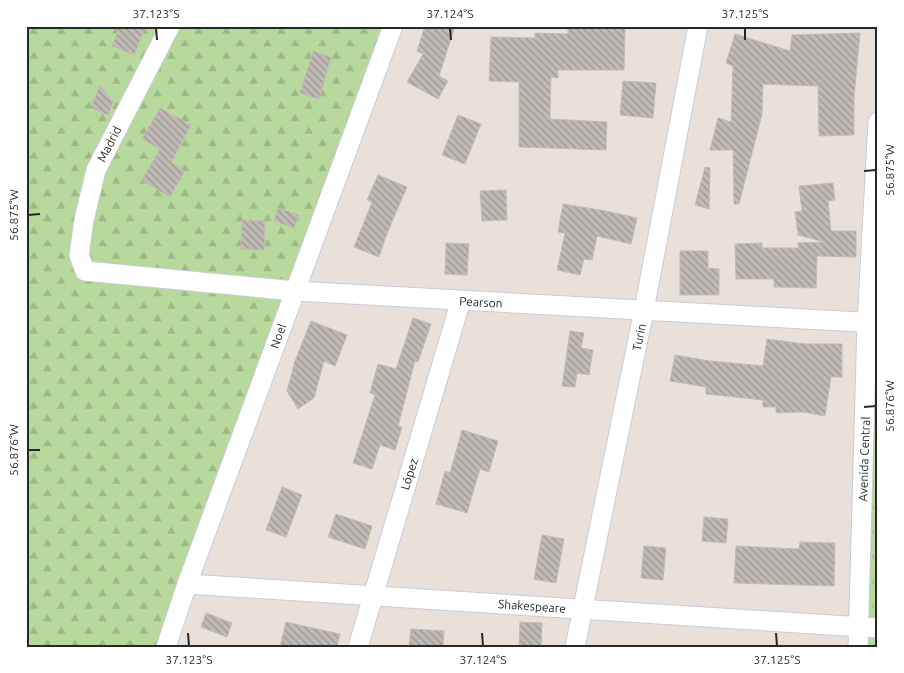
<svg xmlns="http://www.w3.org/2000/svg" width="904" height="673" font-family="Ubuntu,sans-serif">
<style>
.grass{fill:url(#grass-tufts)}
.forest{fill:url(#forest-firs)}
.building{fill:url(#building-back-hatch);stroke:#c3bcb4}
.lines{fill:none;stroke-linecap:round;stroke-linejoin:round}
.minor-casing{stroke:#c8ccd7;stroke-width:21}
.minor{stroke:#fff;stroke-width:19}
.ticks{fill:none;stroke:#272727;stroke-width:2}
.labels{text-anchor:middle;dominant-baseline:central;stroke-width:4;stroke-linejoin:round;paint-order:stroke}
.street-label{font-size:12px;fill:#272727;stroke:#fff}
.neatline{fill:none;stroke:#272727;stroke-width:2}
.ticks-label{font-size:12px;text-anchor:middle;fill:#272727}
</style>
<defs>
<pattern id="grass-tufts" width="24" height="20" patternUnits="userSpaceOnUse" patternTransform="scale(1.25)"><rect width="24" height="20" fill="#b7d99b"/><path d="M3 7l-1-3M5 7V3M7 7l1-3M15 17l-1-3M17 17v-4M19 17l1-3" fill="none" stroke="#9dba86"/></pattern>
<pattern id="forest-firs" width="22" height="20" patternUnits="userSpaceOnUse" patternTransform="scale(1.25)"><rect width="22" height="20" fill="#b7d99b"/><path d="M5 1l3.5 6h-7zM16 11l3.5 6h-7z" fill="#9dba86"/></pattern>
<pattern id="building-back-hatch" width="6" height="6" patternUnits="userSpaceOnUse" patternTransform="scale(1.25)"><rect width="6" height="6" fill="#c0bab6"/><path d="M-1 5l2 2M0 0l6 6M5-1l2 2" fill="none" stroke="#9c9794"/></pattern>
</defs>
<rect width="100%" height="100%" fill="#e8e0d9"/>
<path class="grass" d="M878,141V647H853Z"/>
<path class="forest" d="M26,26H393L169,647H26Z"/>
<path class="building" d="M120,26H146L134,55L112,46Z
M425,26H455L439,76L448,81L438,99L407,82L423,54L417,51Z
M568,26H625L624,70H558V78L551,77L550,119L607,122L606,150L519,147V82L489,81L491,37L535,38V33L568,34Z
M860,33L854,97V135L819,136L818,86L763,84L762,114L739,204H734L733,150H710L718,118L731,122L733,66L726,63L735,34L790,51L792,35Z
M313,51L331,57L319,99L300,93Z
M623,81L656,83L653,118L620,115Z
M100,85L113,102L108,115L91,108Z
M160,108L191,125L171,162L185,171L170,197L142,180L160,149L142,139Z
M458,115L481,124L465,164L442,155Z
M705,167L710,168L709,209L695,205Z
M378,175L407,187L388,231L379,257L354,247L372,202L367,200Z
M833,183L835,200L828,201L831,231H856V257L817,256L816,288L774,287V279H736L735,244L762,243V248H799L798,243L824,242L798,235L795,212L802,211L799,186Z
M506,190L507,220L482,221L480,191Z
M563,204L606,211L637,218L631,244L597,236L592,260L584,259L580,275L557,270L565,233L558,232Z
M278,208L299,215L294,228L274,221Z
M242,220L265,221L264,250L241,249Z
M446,243L469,244L467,275L445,274Z
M680,251H708V268L719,269V295H680Z
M413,318L431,324L418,362L415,361L398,426L402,427L395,450L380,445L372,469L353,463L375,395L370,393L378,364L396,369Z
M311,321L347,335L335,366L324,361L314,398L298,409L287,391L295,361Z
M570,331L584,333L581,348L593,350L589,375L577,373L575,387L562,386Z
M767,339L805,344H842V377H831L825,416L803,412L776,413V407H763V400L706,394V387L670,381L675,355L710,361L763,366Z
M462,430L498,441L489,472L480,469L467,513L436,504L445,471L450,473Z
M282,487L302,495L286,537L266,530Z
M336,514L372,526L365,549L328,537Z
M704,517L728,519L726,543L702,541Z
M542,535L564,539L556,583L534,579Z
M800,542L835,543L834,586L734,583L736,546L799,549Z
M644,546L666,548L663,580L641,578Z
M206,613L232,623L227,637L201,627Z
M286,622L340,634L337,647H280Z
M520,622L542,623L541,647H519Z
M411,629L444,631L443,647H409Z"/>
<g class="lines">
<defs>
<path id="minor" d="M170,26L96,170L84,220L79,255L85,271L295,291L878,323
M187,584L878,628
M166,647L187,584L393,26
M358,647L461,300
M575,647L644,310L698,26
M858,647L867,323L878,122"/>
</defs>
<use href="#minor" class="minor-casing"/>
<use href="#minor" class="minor"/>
</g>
<path class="ticks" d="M156,28L157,40M450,28L451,40M745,28V40M864,171L876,170M28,215L40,214M864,407L876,406M28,450H40M188,633L189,646M482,633L483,646M776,633L777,646"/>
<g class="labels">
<g class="street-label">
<text transform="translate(109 144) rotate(-63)">Madrid</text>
<text transform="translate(481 302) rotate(3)">Pearson</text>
<text transform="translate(278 336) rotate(-70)">Noel</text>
<text transform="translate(639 337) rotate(-78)">Turin</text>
<text transform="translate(864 459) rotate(-88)">Avenida Central</text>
<text transform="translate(409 474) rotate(-73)">López</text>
<text transform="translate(532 606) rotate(4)">Shakespeare</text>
</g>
</g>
<rect width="904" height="673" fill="none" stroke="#ffffff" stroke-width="55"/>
<rect x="28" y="28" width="848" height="618" class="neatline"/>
<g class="ticks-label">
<text x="156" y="18">37.123°S</text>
<text x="450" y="18">37.124°S</text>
<text x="745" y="18">37.125°S</text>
<text transform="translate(890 170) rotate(-90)" y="4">56.875°W</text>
<text transform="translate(14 215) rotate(-90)" y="4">56.875°W</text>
<text transform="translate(890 406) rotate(-90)" y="4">56.876°W</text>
<text transform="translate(14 450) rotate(-90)" y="4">56.876°W</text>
<text x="189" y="664">37.123°S</text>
<text x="483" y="664">37.124°S</text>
<text x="777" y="664">37.125°S</text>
</g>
</svg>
